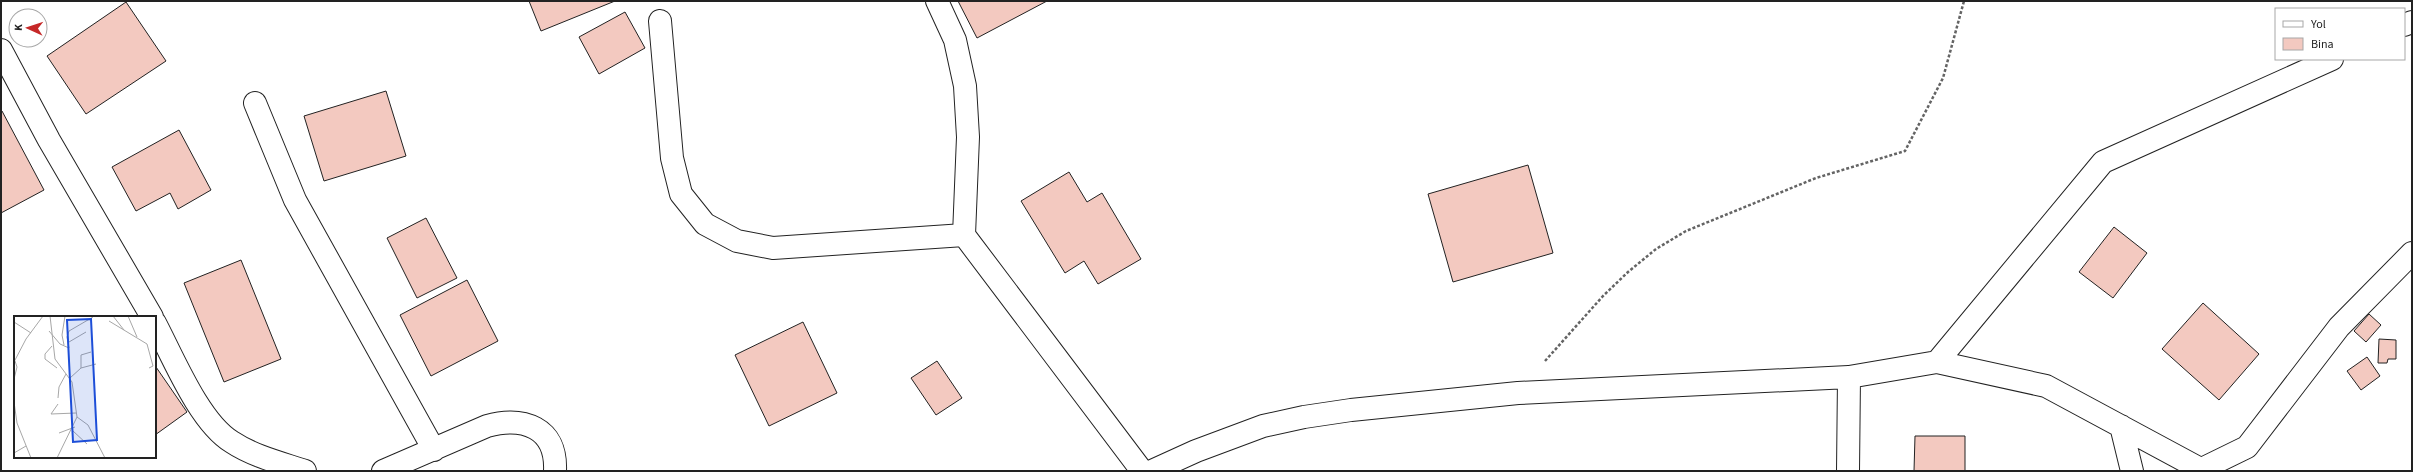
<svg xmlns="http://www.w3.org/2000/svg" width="2413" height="472" font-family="'Source Sans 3',sans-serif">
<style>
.building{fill:#f3c9c0;stroke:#222}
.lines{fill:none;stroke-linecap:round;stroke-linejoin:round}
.minor-casing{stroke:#222;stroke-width:24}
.path{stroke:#646464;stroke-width:2.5;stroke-dasharray:3 2;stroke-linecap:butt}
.minor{stroke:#fff;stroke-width:22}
.inset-road{fill:none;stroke:#a7a7a7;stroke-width:1}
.view{fill:#1d4ed8;fill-opacity:0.15;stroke:#1d4ed8;stroke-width:2}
.inset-edge{fill:none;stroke:#222;stroke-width:2}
</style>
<rect width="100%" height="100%" fill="#fff"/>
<path class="building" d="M529,1H615L541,31Z
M958,1H1047L977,38Z
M126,2L166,61L86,114L47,56Z
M625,12L645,48L599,74L579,37Z
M386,91L406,156L324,181L304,116Z
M2,111L44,190L1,213V111Z
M179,130L211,190L178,209L170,193L136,211L112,167Z
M1528,165L1553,253L1453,282L1428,194Z
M1069,172L1087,202L1102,193L1141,259L1098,284L1084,261L1065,273L1021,201Z
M426,218L457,278L417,298L387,238Z
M2114,227L2147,253L2113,298L2079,272Z
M241,260L281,359L224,382L184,283Z
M467,280L498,341L431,376L400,315Z
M2203,303L2259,354L2219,400L2162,349Z
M2369,314L2381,325L2366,342L2354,331Z
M803,322L837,393L769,426L735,355Z
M2379,339L2396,340V359H2388L2387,363H2378Z
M2367,357L2380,376L2361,390L2347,371Z
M937,361L962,398L936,415L911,378Z
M156,367L187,412L155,435V368Z
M1915,436H1965V471H1914Z"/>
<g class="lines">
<defs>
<path id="minor" d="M937,1L955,40L965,86L968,137L964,235L1142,471
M660,21L672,158L681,194L705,224L737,241L773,248L964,235
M2404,25L2412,22
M1,50L49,140L152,317
M255,103L295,200L434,450
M155,323C173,357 199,422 232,442C253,456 281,463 305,471
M1937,362L2103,162L2332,59
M2121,426L2132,471
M2202,469L2247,447L2339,327L2412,253
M383,471L487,426C523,416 557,427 555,471
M1152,471L1196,451L1263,426L1304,417L1351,410L1518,393L1849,377L1937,362L2046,386L2204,471
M1848,471L1849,377"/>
</defs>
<use href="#minor" class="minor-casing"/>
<path class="path" d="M1545,361L1603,296L1628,272L1656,249L1686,231L1816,178L1905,151L1943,78L1964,1"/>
<use href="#minor" class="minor"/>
</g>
<g transform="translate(14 316)">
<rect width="142" height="142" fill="#fff"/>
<path class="inset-road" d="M36,0L41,43L58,66L63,101L43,142M99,0L110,14M114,0L123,21M95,5L133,28L139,50L135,52M0,6L17,17M35,15L46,28L55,32L53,21L55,15L79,1M55,26L72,16M50,29L48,19L51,0M38,30L31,38V43L43,52M0,46L12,23L29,0M67,52V39L77,36M56,62L67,52L82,48M0,63L3,51L1,45M44,82L45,71L52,58M0,86L3,107L17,142M44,88L37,98L62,97M63,101L74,109L91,142M59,115L73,128M45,117L61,111M0,137L12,130"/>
<path class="view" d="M77,3L83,124L59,126L53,4Z"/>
<rect width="142" height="142" class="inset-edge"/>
</g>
<rect width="2413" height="472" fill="none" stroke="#222222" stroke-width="4"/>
<rect x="2275" y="8" width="130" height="52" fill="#ffffff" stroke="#a7a7a7"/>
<rect x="2283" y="21" width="20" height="6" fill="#ffffff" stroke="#a7a7a7"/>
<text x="2311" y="28" font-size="12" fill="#222222">Yol</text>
<rect x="2283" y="38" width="20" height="12" fill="#f3c9c0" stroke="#a7a7a7"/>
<text x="2311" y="48" font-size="12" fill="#222222">Bina</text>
<g transform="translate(28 28) rotate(273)"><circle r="19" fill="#ffffff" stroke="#a7a7a7"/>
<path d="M0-3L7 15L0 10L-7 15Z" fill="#c62828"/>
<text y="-6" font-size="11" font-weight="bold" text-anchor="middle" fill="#222222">K</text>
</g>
</svg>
